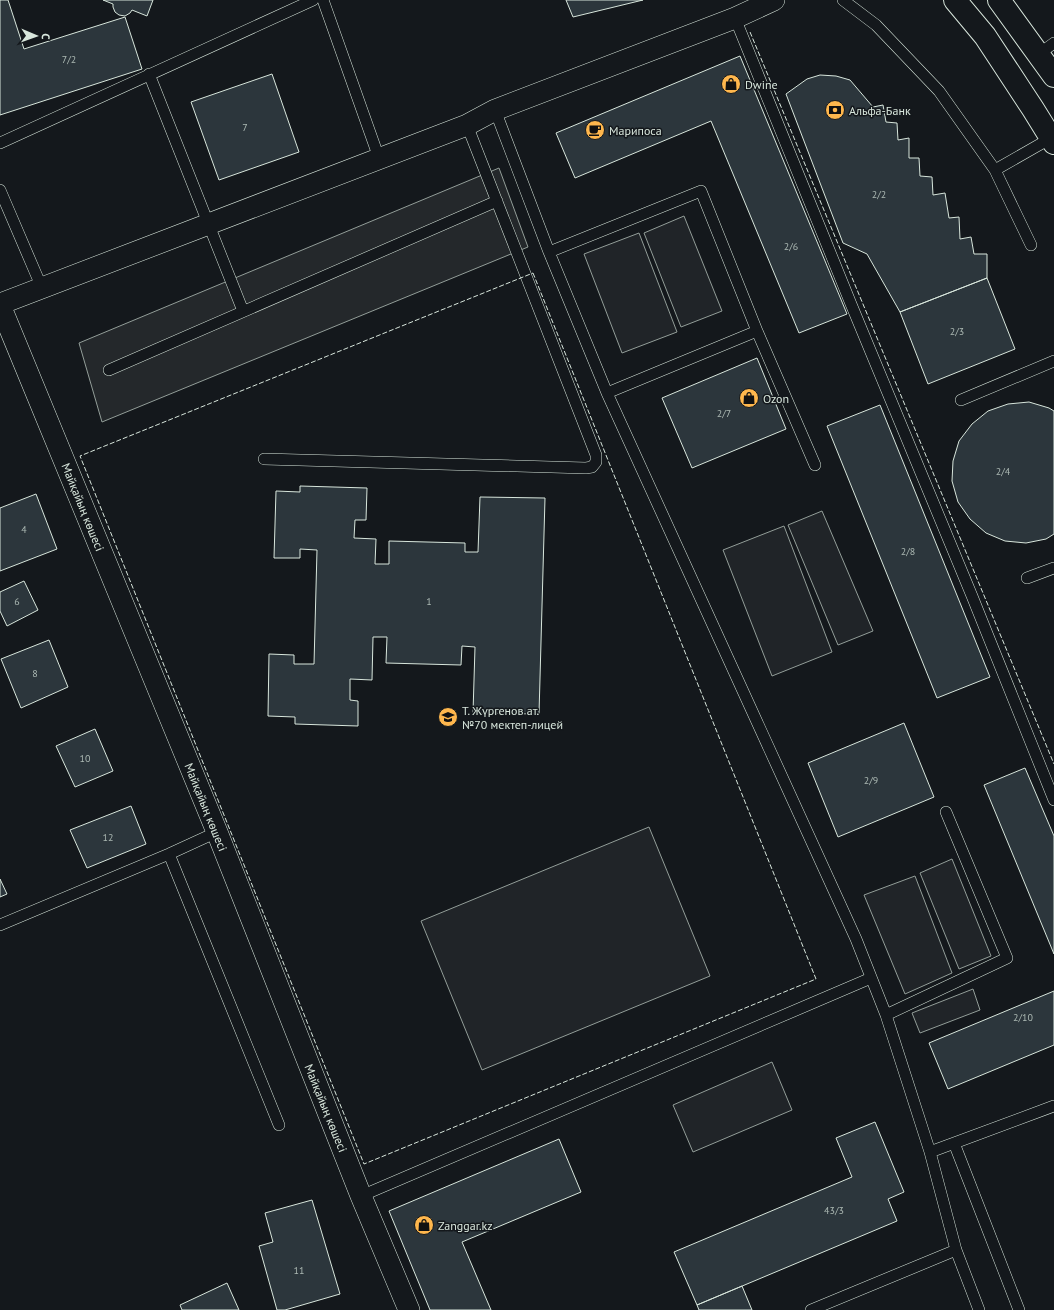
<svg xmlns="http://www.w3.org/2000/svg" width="1054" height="1310" font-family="'PT Sans',sans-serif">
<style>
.green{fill:#202428;stroke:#939e99}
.parking{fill:#24282b;stroke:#939e99}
.building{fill:#2c363c;stroke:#d8e6dc}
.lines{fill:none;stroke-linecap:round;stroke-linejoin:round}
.lane-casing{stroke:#d8e6dc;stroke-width:12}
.street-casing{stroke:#d8e6dc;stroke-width:22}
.secondary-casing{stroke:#d8e6dc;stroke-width:24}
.lane{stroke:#14181c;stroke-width:11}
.street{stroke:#14181c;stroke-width:21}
.secondary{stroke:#14181c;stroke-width:22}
.fence{stroke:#d8e6dc;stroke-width:1;stroke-dasharray:5 2;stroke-linecap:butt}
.labels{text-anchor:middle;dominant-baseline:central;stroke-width:3;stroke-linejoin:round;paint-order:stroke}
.number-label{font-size:10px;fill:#adbab4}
.poi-label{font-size:12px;fill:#d8e6dc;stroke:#14181c;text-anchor:start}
.street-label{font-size:12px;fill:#d8e6dc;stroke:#14181c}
</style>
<rect width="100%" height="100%" fill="#14181c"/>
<path class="green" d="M684,216L722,311L681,327L644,233Z
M639,233L677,332L622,353L584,254Z
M822,511L873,631L838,645L788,525Z
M784,526L832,652L772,676L723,550Z
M649,827L710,976L482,1070L421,921Z
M952,859L991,956L959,969L920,873Z
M915,876L952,973L905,994L864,895Z
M973,989L980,1010L920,1033L912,1013Z
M772,1062L792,1110L693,1152L673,1105Z"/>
<path class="parking" d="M499,168L528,247L102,422L79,343Z"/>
<path class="building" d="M0,0H8L24,49L125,17L142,69L0,115Z
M103,0H153L147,16L132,10L130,13L125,16L119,15L115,12L113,7V4Z
M566,0H643L573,17Z
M740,56L847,314L799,333L711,121L575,178L556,133Z
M272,74L299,152L219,180L191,102Z
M820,75L836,76L850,80L873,107L883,105L886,122L897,123L898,140L909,138V158H919L920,176L932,177L933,195L945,193L949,218L959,217L960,239L971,237L974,254H987V278L900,312L867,254L843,243L786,94L807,79Z
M987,278L1015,349L928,384L900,312Z
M757,358L786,429L692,468L662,398Z
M1029,402L1049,408L1054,411V534L1046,539L1026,543L1005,541L986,533L970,519L958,502L952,481L953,461L959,441L972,424L988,411L1008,404Z
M880,405L990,677L937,698L827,426Z
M300,486L367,488L366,520H355L354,538L376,539L375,564H389V541L465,543V552H478L480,497L545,498L539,714L473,713L475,647L462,646L461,665L386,663L387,637H373L372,680L350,679V700L358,701V726L295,724V717L268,716L269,654L294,655V664H314L317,550L300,549V558H274L276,491L300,492Z
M36,494L57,549L0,571V508Z
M24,581L38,610L7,626L0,611V592Z
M49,640L68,687L21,708L1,659Z
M904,723L934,797L838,837L808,763Z
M95,729L113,771L75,787L56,746Z
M1025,768L1054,836V954L984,785Z
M131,806L146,844L87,868L70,830Z
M0,879L7,894L0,897Z
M1054,991V1045L948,1089L929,1043Z
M875,1122L904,1192L888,1199L897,1221L697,1305L674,1252L852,1177L836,1138Z
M559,1139L581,1192L462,1242L491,1310H430L389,1211Z
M312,1200L340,1294L285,1310H277L259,1246L273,1242L265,1213Z
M227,1283L239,1310H182L180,1305Z
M742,1286L752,1310H699L697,1305Z"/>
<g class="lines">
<defs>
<path id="lane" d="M323,0L379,158
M843,0L876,25L939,91L995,170L1031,245
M735,18L851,304L972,596L1054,800
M1039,54L1054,43
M149,74L243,311
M495,110L549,252L607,393L856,939L886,1015L930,1152L956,1250L979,1310
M0,143L313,0
M995,170L1051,138
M0,190L42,288
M549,252L701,191L757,331L607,393
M757,331L815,465
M109,370L497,201
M961,400L1054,361
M264,459L586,468L592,467L596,462V455L467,125
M1027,578L1054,568
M169,854L279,1125
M0,925L169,854L217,832
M886,1015L1007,958L946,812
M954,1143L1019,1310
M930,1152L1054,1106
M361,1196L871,978
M811,1310L956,1250"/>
<path id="street" d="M0,304L467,125L495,110L735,18L774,0
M0,305L217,832L361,1196L409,1310"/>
<path id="secondary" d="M955,0L985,36L1033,109L1054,143
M999,0L1054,76"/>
</defs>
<use href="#lane" class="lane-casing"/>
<use href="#street" class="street-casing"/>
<use href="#secondary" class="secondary-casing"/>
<use href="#lane" class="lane"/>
<use href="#street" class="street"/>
<use href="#secondary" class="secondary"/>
<path class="fence" d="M750,32L1054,764
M533,273L816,979L364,1164L80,456Z"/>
</g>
<defs>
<symbol id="shop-disc" viewBox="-11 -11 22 22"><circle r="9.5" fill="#ffb74d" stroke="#14181c"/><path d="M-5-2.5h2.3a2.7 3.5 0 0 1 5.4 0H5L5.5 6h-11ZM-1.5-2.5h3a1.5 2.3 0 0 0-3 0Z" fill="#111"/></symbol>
<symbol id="bank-disc" viewBox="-11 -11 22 22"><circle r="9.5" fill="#ffb74d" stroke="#14181c"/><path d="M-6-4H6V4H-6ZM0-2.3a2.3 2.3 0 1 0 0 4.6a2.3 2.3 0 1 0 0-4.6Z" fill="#111"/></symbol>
<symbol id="cafe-disc" viewBox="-11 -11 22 22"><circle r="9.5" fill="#ffb74d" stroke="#14181c"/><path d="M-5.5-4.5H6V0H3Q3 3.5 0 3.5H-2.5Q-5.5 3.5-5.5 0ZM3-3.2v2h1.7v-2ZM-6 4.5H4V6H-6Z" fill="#111"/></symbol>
<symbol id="school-disc" viewBox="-11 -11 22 22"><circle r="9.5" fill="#ffb74d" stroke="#14181c"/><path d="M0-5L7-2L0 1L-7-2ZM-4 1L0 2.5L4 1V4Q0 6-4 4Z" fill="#111"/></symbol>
</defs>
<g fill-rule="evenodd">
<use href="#shop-disc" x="720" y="73" width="22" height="22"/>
<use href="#bank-disc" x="824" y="99" width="22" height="22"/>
<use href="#cafe-disc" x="584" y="119" width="22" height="22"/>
<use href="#shop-disc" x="738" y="387" width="22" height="22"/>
<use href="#school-disc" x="437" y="706" width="22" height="22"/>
<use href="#shop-disc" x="413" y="1214" width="22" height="22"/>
</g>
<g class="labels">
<g class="number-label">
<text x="69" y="59">7/2</text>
<text x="245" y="127">7</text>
<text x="879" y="194">2/2</text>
<text x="791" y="246">2/6</text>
<text x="957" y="331">2/3</text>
<text x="724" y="413">2/7</text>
<text x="1003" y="471">2/4</text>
<text x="24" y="529">4</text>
<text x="908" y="551">2/8</text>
<text x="17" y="601">6</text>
<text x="429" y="601">1</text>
<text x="35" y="673">8</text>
<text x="85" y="758">10</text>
<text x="871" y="780">2/9</text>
<text x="108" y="837">12</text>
<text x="1023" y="1017">2/10</text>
<text x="834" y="1210">43/3</text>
<text x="299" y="1270">11</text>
</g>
<g class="poi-label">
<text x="745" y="84">Dwine</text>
<text x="849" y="110">Альфа-Банк</text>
<text x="609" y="130">Марипоса</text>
<text x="763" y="398">Ozon</text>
<text x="462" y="710">Т. Жүргенов ат.<tspan x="462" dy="14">№70 мектеп-лицей</tspan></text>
<text x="438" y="1225">Zanggar.kz</text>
</g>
<g class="street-label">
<text transform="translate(83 507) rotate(68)">Майқайың көшесі</text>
<text transform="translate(206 807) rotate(68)">Майқайың көшесі</text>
<text transform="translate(326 1108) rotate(68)">Майқайың көшесі</text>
</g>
</g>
<g transform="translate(36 36) rotate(92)" stroke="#14181c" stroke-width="3" paint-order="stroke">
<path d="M0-3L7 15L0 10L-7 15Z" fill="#d8e6dc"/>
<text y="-6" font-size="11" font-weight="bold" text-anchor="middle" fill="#d8e6dc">С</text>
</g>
</svg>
